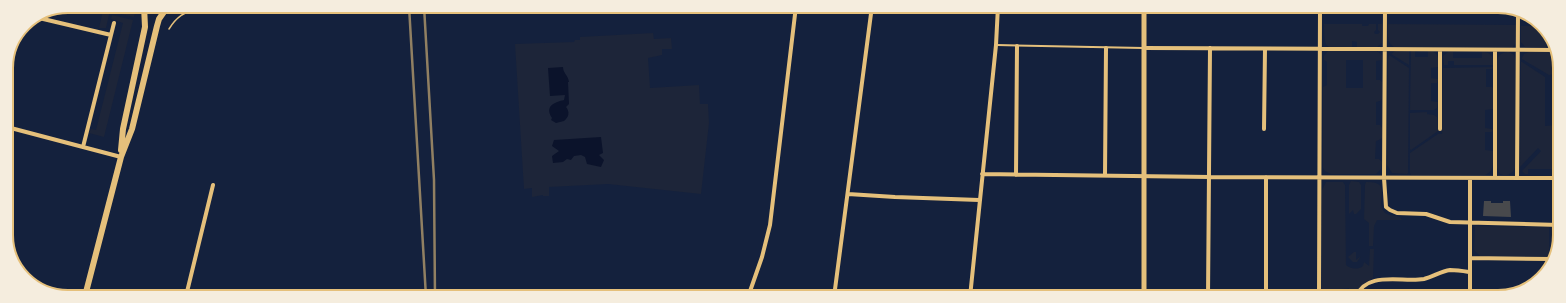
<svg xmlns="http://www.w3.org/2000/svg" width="1566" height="303" font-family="Rubik,sans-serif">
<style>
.green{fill:#1d2539;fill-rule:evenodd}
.water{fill:#0b132b}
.building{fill:#48494c}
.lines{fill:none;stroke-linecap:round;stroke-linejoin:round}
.path{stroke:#e5c07b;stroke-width:1.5}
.service{stroke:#e5c07b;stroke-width:2}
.minor{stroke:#e5c07b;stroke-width:4}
.tertiary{stroke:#e5c07b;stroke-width:5}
.secondary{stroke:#e5c07b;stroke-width:6}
.rail{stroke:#918062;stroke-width:2.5}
.rim{fill:none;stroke:#e5c07b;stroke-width:2}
</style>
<rect width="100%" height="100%" fill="#14213d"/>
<path class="green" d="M104,6H111L106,28H99Z
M114,6H134L135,13L134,17L112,12Z
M112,15L133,20L104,137L89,133L91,129L96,130L123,23L111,19Z
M1324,24H1362V26H1368L1369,24H1376V30L1374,32L1375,34H1378L1380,32L1378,30V24H1382V43L1376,48H1357V42L1352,41V48C1326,48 1324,52 1324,24Z
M1388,24L1516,25V43L1512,48L1394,47C1386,43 1388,33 1388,24Z
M1521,26H1541L1551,43H1546V48L1525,47L1521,42Z
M653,33L654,39L671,38L672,49H662V55L648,58L650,88L699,85L700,104H708L709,123L701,194L608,184L549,187V196H543V195L532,197V188L524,189L515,44L574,42L575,40H580V37Z
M1328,51H1377L1382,55V60L1376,61V80H1380L1382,82V99L1380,101L1376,102V125H1380L1382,128V138L1379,140L1376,141L1375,159H1379L1382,162L1381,169L1376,174H1331L1325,171L1323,168V87L1327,85V62L1324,60V56ZM1346,60H1363V88H1346Z
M1395,51H1409V65L1391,54Z
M1411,51H1415V57H1428V51C1439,52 1439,58 1438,67L1431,68V78L1438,79L1437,83H1431V101L1438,102L1437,108L1434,110H1410Z
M1448,52H1453V58H1482V52C1491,52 1493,56 1494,65H1454V61H1448V65H1444L1443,56Z
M1509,52L1514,55L1516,61L1515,168C1512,174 1507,177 1500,174L1496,166L1497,60C1499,54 1503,52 1509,52Z
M1529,52H1557L1559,56V73L1549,75L1522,59V58L1524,54Z
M1389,55L1409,68L1408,173L1407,174L1392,173L1387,165L1388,59Z
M1521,62H1522L1545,77V126L1557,125V78L1559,76V169H1528V174H1525L1522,171L1541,151L1538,148L1520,167Z
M1494,67L1492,69H1486V87H1492L1494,89L1493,109L1485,110V128L1492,129L1493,130L1492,132H1485V150L1493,151C1493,161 1495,171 1485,175H1411L1410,173V153L1438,134H1442L1443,68Z
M1427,112V114L1434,115L1437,117L1438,131L1411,150L1410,149V113Z
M1351,181L1359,182L1361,185V209L1356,214H1354L1353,210L1349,214V185Z
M1326,182H1343L1345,185L1346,265C1350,269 1358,270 1363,266L1364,262L1369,266L1370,249H1374L1373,278L1360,287L1352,297H1349V288L1342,289L1341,297H1325L1322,293V190Z
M1366,182C1396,181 1371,204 1387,214C1391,216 1396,215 1400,217L1402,220H1377L1374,226L1373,246H1369V223L1364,219L1365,185Z
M1475,226L1549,227V257L1480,256L1474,250Z
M1551,227H1559V243L1552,257Z
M1354,252H1356V260L1361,256L1357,262H1353L1348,257Z"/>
<path class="water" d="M563,67C563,73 568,75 569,82H568L569,104L566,107C570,112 569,117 564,121L556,123L551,120L552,118C544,106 555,102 564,100L565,95L550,96L548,68Z
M601,137L603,153L599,155L604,160L601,167L587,164L585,157L581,155L574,156L571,160L567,159L563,162L553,163L552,156L559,151L552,146L554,140Z"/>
<path class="building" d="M1484,201H1491V203H1503V201H1510L1511,217L1483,216Z"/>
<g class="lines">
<path class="path" d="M169,29C177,16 184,13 198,7"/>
<path class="service" d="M997,45L1143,48"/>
<path class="minor" d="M1385,8L1384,178L1386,207L1390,210L1397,213L1426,214L1450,222L1559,225
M39,18L111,35
M1144,48L1555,50
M1495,50V178
M7,127L121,157
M1264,129L1265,49
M1440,129V50
M83,147L114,23
M982,174L1210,177L1559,178
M1016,175L1017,46
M1105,175L1106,48
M1266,177V297
M1517,178L1518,12
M848,194L895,197L979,200
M1470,258L1551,259
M186,296L213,185
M748,297L762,257L770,225L796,6
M834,297L872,6
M970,297L996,45L998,6
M1208,297L1210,48
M1319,297L1320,7
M1356,297C1366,270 1403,283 1424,279C1433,277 1441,271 1450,270C1456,270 1463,271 1469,272
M1470,297V178"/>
<path class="tertiary" d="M211,6L231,10L250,11L265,10L317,11L424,6
M247,6L260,9
M1144,6V297
M1217,6L1511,9"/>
<path class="secondary" d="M160,6H162
M121,150L123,129L145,27L144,6
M85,296L121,157L132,129L157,26L159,19L168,6"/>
<path class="rail" d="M409,6L426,297
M424,6L434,180L435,297"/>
</g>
<path d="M0 0H1566V303H0ZM68 13H1498A55 55 0 0 1 1553 68V235A55 55 0 0 1 1498 290H68A55 55 0 0 1 13 235V68A55 55 0 0 1 68 13Z" fill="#f5edde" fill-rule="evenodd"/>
<path class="rim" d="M68 13H1498A55 55 0 0 1 1553 68V235A55 55 0 0 1 1498 290H68A55 55 0 0 1 13 235V68A55 55 0 0 1 68 13Z"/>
</svg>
